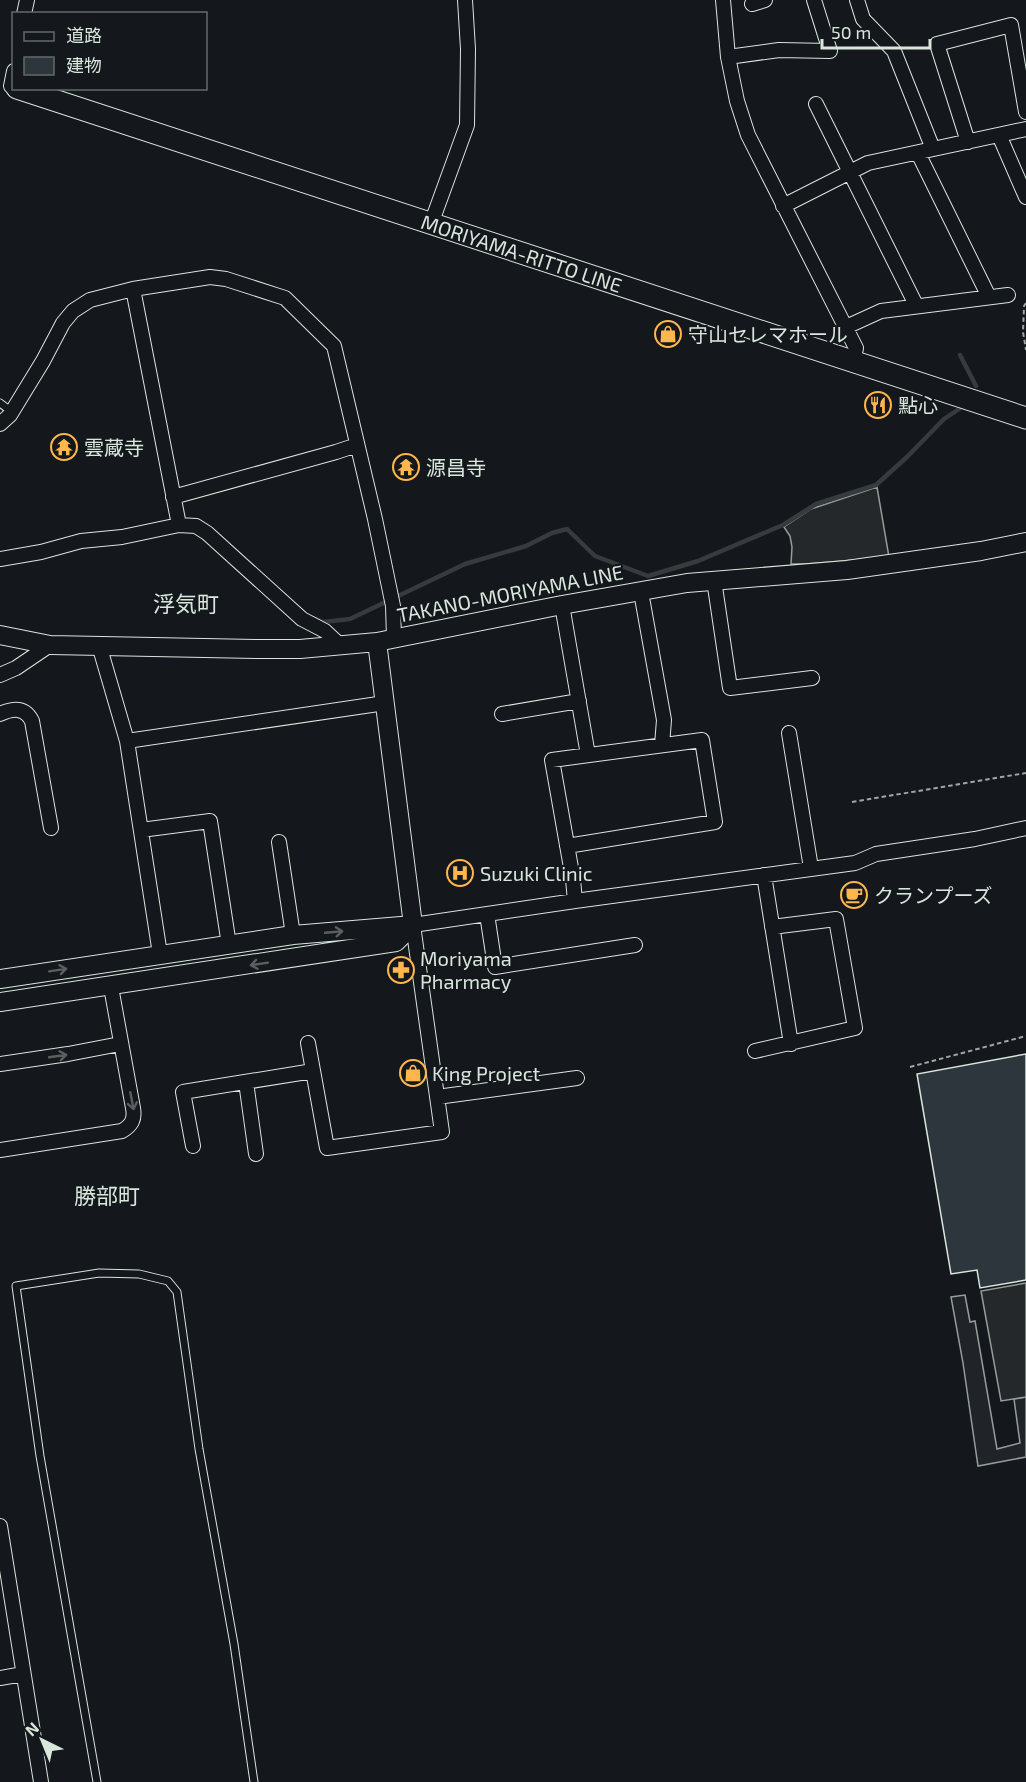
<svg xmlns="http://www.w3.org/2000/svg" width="1026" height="1782" font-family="'Exo 2','Noto Sans JP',sans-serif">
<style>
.green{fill:#202428;stroke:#939e99;stroke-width:1.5}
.parking{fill:#24282b;stroke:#939e99;stroke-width:1.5}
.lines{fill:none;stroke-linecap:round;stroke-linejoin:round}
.stream{stroke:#363b3e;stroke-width:4.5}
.building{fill:#2c363c;stroke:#d8e6dc;stroke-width:1.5}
.lane-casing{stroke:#d8e6dc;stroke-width:9}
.street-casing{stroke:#d8e6dc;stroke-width:16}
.secondary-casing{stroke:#d8e6dc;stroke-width:20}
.primary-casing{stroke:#d8e6dc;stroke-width:23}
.path{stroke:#9da8a2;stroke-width:2;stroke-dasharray:4.5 3;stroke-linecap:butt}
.lane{stroke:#14181c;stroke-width:7}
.street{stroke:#14181c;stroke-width:14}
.secondary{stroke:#14181c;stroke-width:18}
.primary{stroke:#14181c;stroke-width:21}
.oneway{stroke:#59605f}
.labels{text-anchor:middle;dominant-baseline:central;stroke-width:4.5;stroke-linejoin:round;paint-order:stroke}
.street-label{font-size:20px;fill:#d8e6dc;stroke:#14181c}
.poi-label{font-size:20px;fill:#d8e6dc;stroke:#14181c;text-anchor:start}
.quarter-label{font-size:22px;fill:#d8e6dc;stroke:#14181c}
</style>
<rect width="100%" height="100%" fill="#14181c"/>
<path class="green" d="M965,1295L970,1322L975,1321L997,1449L1020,1443L1014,1399L1026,1397V1457L978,1466L963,1363L951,1297Z"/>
<path class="parking" d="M877,487L889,557L806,564H791L792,547L790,536L784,527L811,509Z
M1026,1283V1397L1001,1401L981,1291Z"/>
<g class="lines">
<path class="stream" d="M960,355L976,386
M313,618L323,622L350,619L465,564L526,546L552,533L567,529L595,556L648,576L698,561L783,525L816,504L876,485L907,457L944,419L959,409"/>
</g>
<path class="building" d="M1026,1054V1280L980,1288L977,1270L951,1274L917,1074Z"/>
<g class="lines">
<defs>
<path id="lane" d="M0,403L12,412
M97,1782L40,1456L16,1286L99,1273L139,1274L168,1281L177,1292L199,1449L234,1644L254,1782"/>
<path id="street" d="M723,0L728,57L737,101L748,135L856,348L853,362
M857,0L863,19L894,51L933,149
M752,4L765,0
M24,14L27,0
M728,57L779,50L830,51L814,0
M11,86L14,71
M816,104L916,305
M999,135L1026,197
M968,142L937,44L1011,25L1026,112
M918,153L989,297
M783,206L868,163L1026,129
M431,224L467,125L468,49L465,0
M133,289L179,525
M846,327L881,311L1008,295
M0,424L10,415L43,361L63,323L73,311L90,300L133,289L210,277L226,279L285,298L334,346L375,519L393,606L394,638
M173,497L336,452L357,445
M0,559L41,552L81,541L122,537L179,525L196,526L207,533L302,619L325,631L340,645
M714,580L730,688L812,678
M641,592L664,720L662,745
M562,605L588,755
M99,645L127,741L160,954
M0,675L16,668L50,645
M0,714C13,708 25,707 32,721L51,828
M502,714L579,701
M789,733L811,868
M127,741L385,703
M141,830L210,821L229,945
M279,842L293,935
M764,875L791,1044
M575,901L855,863L876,854L975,839L1026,828
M487,914L495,967L635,945
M308,1043L327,1148L442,1132L413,925L575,901L573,879L552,760L702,740L715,822L567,846
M755,1051L855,1028L836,919L772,927
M0,1064L68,1054L120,1044
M246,1082L256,1154
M437,1097L577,1078
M193,1146L183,1092L313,1071
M0,1150L122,1131C132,1125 135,1119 133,1108L111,987
M0,1526L41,1782
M0,1678L23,1674"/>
<path id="secondary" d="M0,635L50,645L260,649H300L377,642L562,605L687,583L847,570L981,551L1026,542
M377,642L413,925
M0,979L293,935L413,925
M0,1002L396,942L413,925"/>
<g id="primary">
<path id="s1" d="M17,88L1026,418"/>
</g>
</defs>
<use href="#lane" class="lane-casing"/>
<use href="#street" class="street-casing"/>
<use href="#secondary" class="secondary-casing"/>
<use href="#primary" class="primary-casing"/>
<path class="path" d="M1026,303L1024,306L1023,332L1026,350
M852,802L1026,773
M910,1067L1026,1036"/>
<use href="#lane" class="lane"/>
<use href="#street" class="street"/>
<use href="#secondary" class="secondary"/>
<use href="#primary" class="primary"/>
</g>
<defs><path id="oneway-shaft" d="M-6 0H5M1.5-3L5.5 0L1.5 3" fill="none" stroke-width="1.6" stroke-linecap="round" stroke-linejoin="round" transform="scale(1.5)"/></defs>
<g class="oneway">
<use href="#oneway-shaft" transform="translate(334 932) rotate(-5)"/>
<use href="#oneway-shaft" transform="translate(259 964) rotate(171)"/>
<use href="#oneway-shaft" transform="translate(58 970) rotate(-9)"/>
<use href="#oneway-shaft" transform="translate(58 1056) rotate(-8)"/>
<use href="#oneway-shaft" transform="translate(132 1101) rotate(79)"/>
</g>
<defs>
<symbol id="shop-ring" viewBox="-11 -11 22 22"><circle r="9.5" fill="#14181c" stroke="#ffb74d" stroke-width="1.5"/><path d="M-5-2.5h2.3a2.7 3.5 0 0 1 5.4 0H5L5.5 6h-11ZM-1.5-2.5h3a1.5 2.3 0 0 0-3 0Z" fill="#ffb74d"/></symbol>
<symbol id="restaurant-ring" viewBox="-11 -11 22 22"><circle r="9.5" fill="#14181c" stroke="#ffb74d" stroke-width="1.5"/><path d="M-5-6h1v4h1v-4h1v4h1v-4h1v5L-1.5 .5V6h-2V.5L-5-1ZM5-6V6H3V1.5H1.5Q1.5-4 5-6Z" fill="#ffb74d"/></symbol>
<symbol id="temple-ring" viewBox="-11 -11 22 22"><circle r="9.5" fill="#14181c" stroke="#ffb74d" stroke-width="1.5"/><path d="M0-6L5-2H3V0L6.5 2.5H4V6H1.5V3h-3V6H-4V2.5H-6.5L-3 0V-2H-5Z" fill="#ffb74d"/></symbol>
<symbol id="hospital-ring" viewBox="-11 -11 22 22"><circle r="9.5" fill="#14181c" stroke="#ffb74d" stroke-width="1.5"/><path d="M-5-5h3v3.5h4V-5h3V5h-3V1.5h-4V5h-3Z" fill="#ffb74d"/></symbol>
<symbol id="cafe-ring" viewBox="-11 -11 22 22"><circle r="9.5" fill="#14181c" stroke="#ffb74d" stroke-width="1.5"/><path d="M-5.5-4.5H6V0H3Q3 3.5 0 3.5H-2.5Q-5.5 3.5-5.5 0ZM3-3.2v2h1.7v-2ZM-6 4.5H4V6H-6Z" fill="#ffb74d"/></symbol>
<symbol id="pharmacy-ring" viewBox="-11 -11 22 22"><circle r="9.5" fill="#14181c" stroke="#ffb74d" stroke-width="1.5"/><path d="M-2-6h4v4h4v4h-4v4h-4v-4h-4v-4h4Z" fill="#ffb74d"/></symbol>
</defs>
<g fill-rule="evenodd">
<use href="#shop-ring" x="653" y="319" width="30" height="30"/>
<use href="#restaurant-ring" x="863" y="390" width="30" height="30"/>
<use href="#temple-ring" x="49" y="432" width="30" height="30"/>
<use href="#temple-ring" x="391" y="452" width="30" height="30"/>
<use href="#hospital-ring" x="445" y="858" width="30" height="30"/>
<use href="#cafe-ring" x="839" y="880" width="30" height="30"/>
<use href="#pharmacy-ring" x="386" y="955" width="30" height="30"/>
<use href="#shop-ring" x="398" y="1058" width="30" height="30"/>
</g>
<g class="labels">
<g class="street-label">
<text stroke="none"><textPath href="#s1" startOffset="531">MORIYAMA-RITTO LINE</textPath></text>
<text transform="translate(510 593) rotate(-11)">TAKANO-MORIYAMA LINE</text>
</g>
<g class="poi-label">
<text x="688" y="334">守山セレマホール</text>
<text x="898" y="405">點心</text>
<text x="84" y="447">雲蔵寺</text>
<text x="426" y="467">源昌寺</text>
<text x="480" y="873">Suzuki Clinic</text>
<text x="874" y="895">クランプーズ</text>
<text x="420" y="958">Moriyama<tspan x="420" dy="23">Pharmacy</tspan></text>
<text x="432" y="1073">King Project</text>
</g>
<g class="quarter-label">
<text x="186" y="603">浮気町</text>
<text x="107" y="1195">勝部町</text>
</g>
</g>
<rect x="12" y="12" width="195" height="78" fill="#14181c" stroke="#626a69" stroke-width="1.5"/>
<rect x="24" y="32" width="30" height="9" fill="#14181c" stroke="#626a69" stroke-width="1.5"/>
<text x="66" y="42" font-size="18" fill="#d8e6dc">道路</text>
<rect x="24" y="57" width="30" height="18" fill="#2c363c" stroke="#626a69" stroke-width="1.5"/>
<text x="66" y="72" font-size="18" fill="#d8e6dc">建物</text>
<g transform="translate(42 1740) rotate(317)" stroke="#14181c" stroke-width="4.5" paint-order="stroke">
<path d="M0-4.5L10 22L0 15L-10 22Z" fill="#d8e6dc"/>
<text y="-9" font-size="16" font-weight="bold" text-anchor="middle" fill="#d8e6dc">N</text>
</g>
<path d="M822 39v9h108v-9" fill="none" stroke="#d8e6dc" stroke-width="3"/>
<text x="831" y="39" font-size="18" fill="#d8e6dc" stroke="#14181c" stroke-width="4.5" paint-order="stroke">50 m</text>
</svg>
